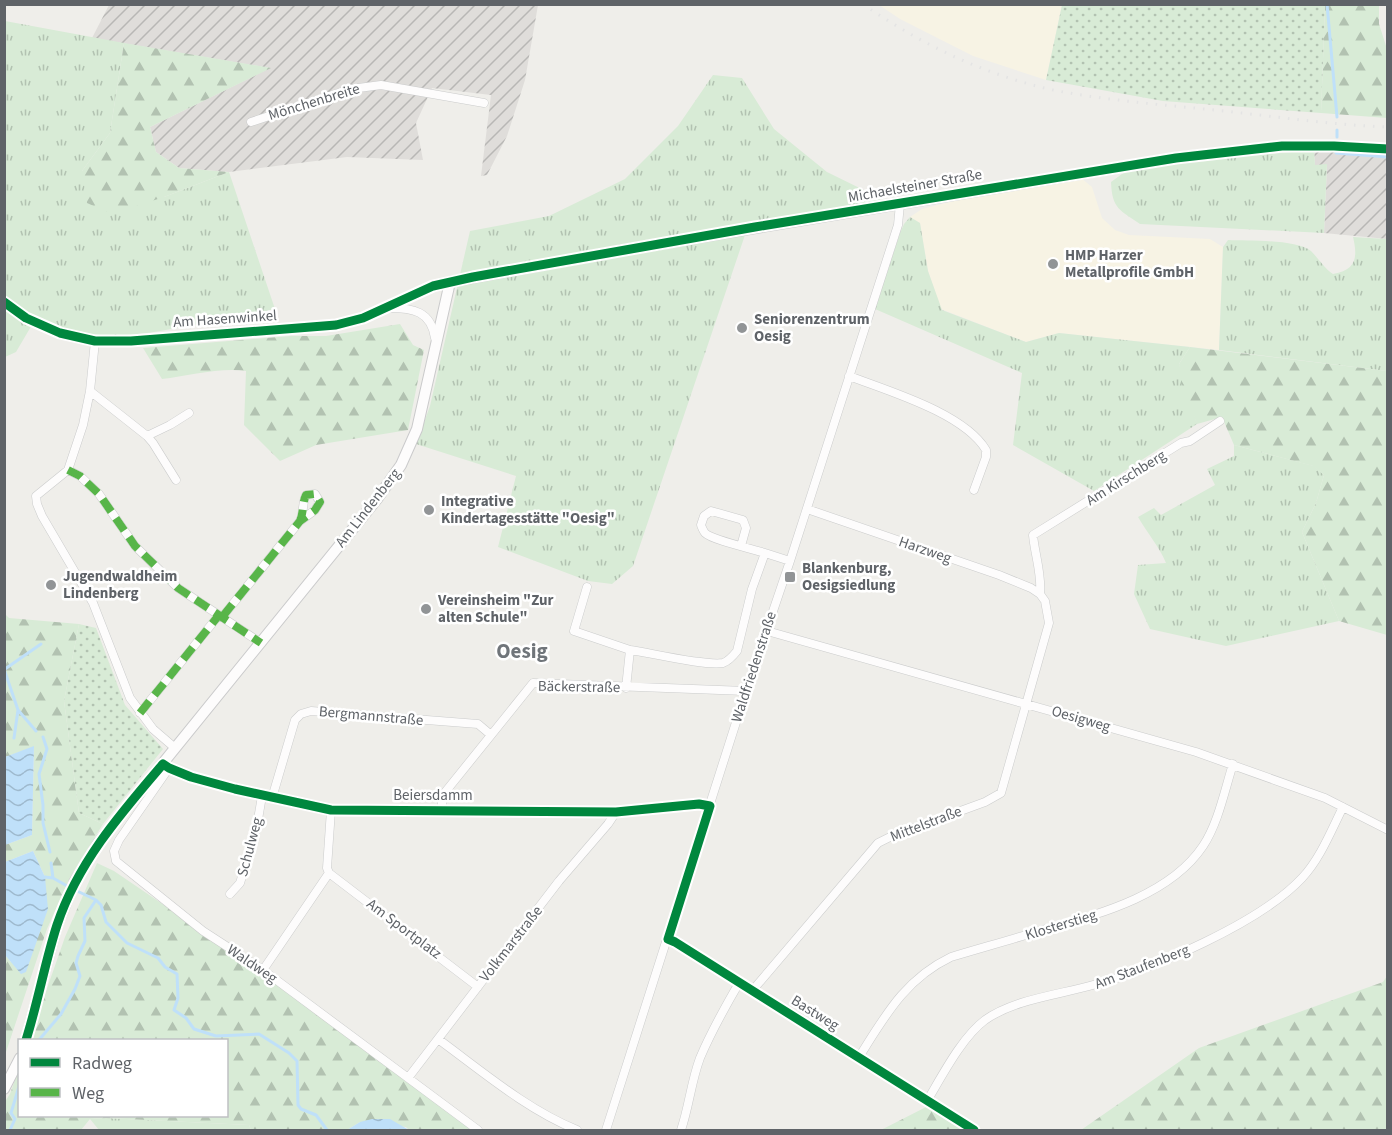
<svg xmlns="http://www.w3.org/2000/svg" width="1392" height="1135" font-family="'Source Sans 3',sans-serif">
<style>
.commercial{fill:#f7f3e4}
.industrial{fill:url(#industrial-furrows)}
.grass{fill:url(#grass-tufts)}
.forest{fill:url(#forest-firs)}
.garden{fill:url(#garden-dots)}
.water{fill:url(#water-waves)}
.lines{fill:none;stroke-linecap:round;stroke-linejoin:round}
.stream{stroke:#bfe0f9;stroke-width:3}
.street-casing{stroke:#cbcccc;stroke-width:9}
.secondary-casing{stroke:#cacacb;stroke-width:12}
.street{stroke:#fdfcfc;stroke-width:8}
.secondary{stroke:#fdfcfc;stroke-width:10}
.rail{stroke:#e4e4e4;stroke-width:3;stroke-dasharray:1.5 8;stroke-linecap:butt}
.quiet{stroke:#58b549;stroke-width:8;stroke-dasharray:15 8;stroke-linecap:butt}
.cycleway-casing{stroke:#fff;stroke-width:13}
.cycleway{stroke:#00873e;stroke-width:9}
.poi-dot{fill:#919496;stroke:#fff;stroke-width:2}
.labels{text-anchor:middle;dominant-baseline:central;stroke-width:5;stroke-linejoin:round;paint-order:stroke}
.street-label{font-size:15px;fill:#5f6368;stroke:#fff}
.poi-label{font-size:15px;font-weight:bold;fill:#5f6368;stroke:#fff;text-anchor:start}
.district-label{font-size:21px;font-weight:bold;fill:#70757a;stroke:#fff}
</style>
<defs>
<pattern id="industrial-furrows" width="10" height="10" patternUnits="userSpaceOnUse" patternTransform="scale(1.5)"><rect width="10" height="10" fill="#dfddda"/><path d="M-1 1l2-2M0 10L10 0M9 11l2-2" fill="none" stroke="#b8b7b5"/></pattern>
<pattern id="grass-tufts" width="24" height="20" patternUnits="userSpaceOnUse" patternTransform="scale(1.5)"><rect width="24" height="20" fill="#d8ebd6"/><path d="M3 7l-1-3M5 7V3M7 7l1-3M15 17l-1-3M17 17v-4M19 17l1-3" fill="none" stroke="#b2c2b1"/></pattern>
<pattern id="forest-firs" width="22" height="20" patternUnits="userSpaceOnUse" patternTransform="scale(1.5)"><rect width="22" height="20" fill="#d8ebd6"/><path d="M5 1l3.5 6h-7zM16 11l3.5 6h-7z" fill="#b2c2b1"/></pattern>
<pattern id="garden-dots" width="8" height="8" patternUnits="userSpaceOnUse" patternTransform="scale(1.5)"><rect width="8" height="8" fill="#d8ebd6"/><path d="M2 2h.1M6 6h.1" fill="none" stroke="#b2c2b1" stroke-width="1.8" stroke-linecap="round"/></pattern>
<pattern id="water-waves" width="16" height="10" patternUnits="userSpaceOnUse" patternTransform="scale(1.5)"><rect width="16" height="10" fill="#bfe0f9"/><path d="M0 5q4-4 8 0t8 0" fill="none" stroke="#9eb9cd"/></pattern>
</defs>
<rect width="100%" height="100%" fill="#efeeea"/>
<path class="commercial" d="M879,5H1062L1046,80L973,56L900,19Z
M1081,178L1092,187L1102,218L1115,230L1129,235L1210,239L1223,247L1219,350L1059,333L1026,342L941,309L928,271L920,223L910,217L922,209L957,200Z"/>
<path class="industrial" d="M109,5H538L525,80L507,136L487,175L481,176L491,95L432,88L416,123L423,160L347,157L229,172L179,168L156,152L150,127L270,68L92,38Z
M1314,150L1387,155V239L1324,233L1327,165H1315Z"/>
<path class="grass" d="M5,21L124,43L110,133L82,171L164,197L229,172L275,309C247,315 218,320 189,326C133,336 90,344 36,318L16,352L5,357Z
M713,75L742,78L774,129L827,172L882,199L755,227L745,235L633,566L612,584L588,581L498,547L516,476L416,444L430,406L470,231L549,216L625,179L678,126Z
M1314,150L1315,165L1327,164L1324,233L1140,224C1120,210 1112,209 1111,182L1126,171L1171,163Z
M910,217L920,223L928,271L942,310L1026,342L1059,333L1190,347L1179,364L1197,424L1094,491L1013,445L1022,373L875,309L900,233L904,224Z
M1353,237L1387,239V371L1219,350L1223,247L1228,240C1248,241 1296,239 1311,251C1319,259 1324,268 1333,274C1356,270 1358,258 1353,237Z
M1234,445L1314,466L1324,475L1316,503L1302,532L1339,621L1226,646L1150,629L1134,594L1138,565L1166,563C1159,546 1147,533 1138,517L1154,508L1161,515L1215,485L1207,469L1234,456Z
M106,1118L249,1125L251,1130H99L90,1119Z"/>
<path class="forest" d="M1325,5H1379V24L1387,49V118L1321,113Z
M124,43L271,68L150,127L156,152L179,168L229,172L164,197L112,214L87,203L82,171L110,133Z
M400,324L413,345L424,350L408,430L316,445L280,461L244,425L246,371C221,367 188,376 162,379L143,348L291,336H326Z
M1190,347L1387,371V635L1339,621L1302,532L1316,503L1324,475L1313,466L1234,445L1222,417L1197,424L1182,385L1179,364Z
M5,614L9,618L79,624L64,701L79,813L103,824L70,877L47,929L5,1055V955L11,962L45,877L33,851L5,862V845L32,835L34,747L5,757Z
M97,863L114,871L283,986L475,1130H409L406,1127L360,1122L347,1130H251L249,1125L106,1118L90,1119L81,1130H5L4,1103L10,1094L19,1068L20,1116H226V1040H29L65,937Z
M1387,976V1130H1081L1199,1048L1383,982Z
M928,1106L970,1130H881Z"/>
<path class="garden" d="M1062,5H1325L1321,113L1163,101L1046,80Z
M79,624L96,628L125,705L163,749L103,824L79,813L64,701Z"/>
<path class="water" d="M34,746L32,835L5,845V757Z
M33,851L45,877L48,909L26,972L21,974L5,955V862Z
M372,1119H390L409,1130H347L360,1122Z"/>
<g class="lines">
<path class="stream" d="M1327,4L1337,117
M1337,137V130
M1336,153L1388,157
M4,669L18,710L36,731
M5,669L41,644
M43,737L47,749L39,774L43,805V823L50,852
M14,738L18,710
M51,863L53,878
M45,877L53,878L69,887
M75,890L96,900L101,905L106,922L127,943L158,958L165,967L177,974L178,998L174,1010L186,1018L194,1029L216,1036L259,1034L289,1053L297,1061L298,1105L301,1109L316,1115L327,1130
M39,1040L61,1014L75,989L80,976L76,963L78,956L85,941L84,918L96,900
M10,1130L15,1119L11,1113L20,1083"/>
<defs>
<path id="street" d="M251,122L351,89L381,85L484,103
M4,302C37,328 73,340 114,342L336,325C378,315 410,293 450,282
M389,308C413,308 431,311 435,338
M95,341L90,391L83,425L68,470L36,496L37,504L42,516L93,603L130,698L153,729L175,748
M849,376C888,391 964,413 986,450V457L974,490
M90,391L147,436L170,425L189,413
M147,436L153,443L176,480
M68,470L80,476L99,494L135,546L178,588L261,643
M741,546L746,528L743,520L711,511L704,516L701,525C701,526 704,532 705,533C712,540 753,549 765,553
M587,587L574,631L630,650L626,688
M1040,594C1042,574 1035,556 1033,535L1181,443L1190,441L1220,421
M223,616L300,521L315,510L320,502L315,494L306,495C302,503 304,512 300,521
M767,631L1196,752L1325,798L1388,830
M630,650C651,653 704,666 723,663C729,661 733,656 737,651L752,589L765,553L790,561
M140,713L219,615
M166,766L191,777L235,789L331,810L616,812L699,804L710,806
M169,768L119,840L114,851L116,861L203,931L263,970L478,1130
M272,798L295,720L301,714L311,711L478,724L491,735
M331,810L327,868L329,873L478,987
M442,810V796L533,683L746,691
M230,894L240,883L256,831L262,796
M668,939L675,942L946,1113
M263,970L329,873
M752,991L878,843L892,836L985,802L1001,793L1049,623L1045,601L1040,594L1031,588L999,575L807,509
M438,1039C483,1072 526,1109 577,1130
M859,1057C885,1016 905,979 951,957C981,948 1010,940 1039,931C1095,915 1169,897 1203,846C1218,824 1225,789 1233,764
M408,1078L559,881L608,824L616,812
M927,1101C942,1076 962,1037 985,1020C1015,999 1058,995 1093,985C1153,969 1260,923 1302,878C1320,859 1331,831 1343,807
M606,1130L746,691L790,561L898,225L900,204
M681,1130C689,1107 691,1082 700,1058C711,1032 725,1007 739,983"/>
<path id="secondary" d="M26,1040L57,925L75,881L99,842L377,499L401,465L417,429L450,282L624,250L1176,158L1282,146H1334L1388,149
M4,1089L20,1058"/>
</defs>
<use href="#street" class="street-casing"/>
<use href="#secondary" class="secondary-casing"/>
<use href="#street" class="street"/>
<use href="#secondary" class="secondary"/>
<path class="rail" d="M863,4C920,44 985,75 1053,90C1109,101 1167,105 1224,111C1279,117 1333,125 1388,127"/>
<path class="quiet" d="M68,470L80,476L99,494L135,546L178,588L261,643
M223,616L300,521L315,510L320,502L315,494L306,495C302,503 304,512 300,521
M140,713L219,615"/>
<defs>
<path id="cycleway" d="M4,302L26,318L60,333L95,341H131L336,325L363,318L433,286L473,277L755,227L1176,158L1282,146H1334L1388,149
M26,1040C38,1002 45,962 57,925C78,862 121,813 163,764L169,768L191,777L235,789L331,810L616,812L699,804L710,806L668,939L675,942L974,1130"/>
</defs>
<use href="#cycleway" class="cycleway-casing"/>
<use href="#cycleway" class="cycleway"/>
</g>
<g class="poi-dot">
<circle cx="1053" cy="264" r="6"/>
<circle cx="742" cy="328" r="6"/>
<circle cx="429" cy="510" r="6"/>
<rect x="784" y="571" width="12" height="12" rx="3"/>
<circle cx="51" cy="585" r="6"/>
<circle cx="426" cy="609" r="6"/>
</g>
<g class="labels">
<g class="street-label">
<text transform="translate(314 102) rotate(-17)">Mönchenbreite</text>
<text transform="translate(915 186) rotate(-10)">Michaelsteiner Straße</text>
<text transform="translate(225 319) rotate(-4)">Am Hasenwinkel</text>
<text transform="translate(1126 478) rotate(-32)">Am Kirschberg</text>
<text transform="translate(368 508) rotate(-52)">Am Lindenberg</text>
<text transform="translate(925 550) rotate(19)">Harzweg</text>
<text transform="translate(754 667) rotate(-72)">Waldfriedenstraße</text>
<text transform="translate(579 687) rotate(1)">Bäckerstraße</text>
<text transform="translate(371 716) rotate(5)">Bergmannstraße</text>
<text transform="translate(1081 719) rotate(16)">Oesigweg</text>
<text x="433" y="795">Beiersdamm</text>
<text transform="translate(926 824) rotate(-21)">Mittelstraße</text>
<text transform="translate(250 847) rotate(-75)">Schulweg</text>
<text transform="translate(1061 925) rotate(-17)">Klosterstieg</text>
<text transform="translate(404 929) rotate(37)">Am Sportplatz</text>
<text transform="translate(511 944) rotate(-52)">Volkmarstraße</text>
<text transform="translate(252 964) rotate(34)">Waldweg</text>
<text transform="translate(1142 967) rotate(-21)">Am Staufenberg</text>
<text transform="translate(815 1013) rotate(32)">Bastweg</text>
</g>
<g class="poi-label">
<text x="1065" y="255">HMP Harzer<tspan x="1065" dy="17">Metallprofile GmbH</tspan></text>
<text x="754" y="319">Seniorenzentrum<tspan x="754" dy="17">Oesig</tspan></text>
<text x="441" y="501">Integrative<tspan x="441" dy="17">Kindertagesstätte "Oesig"</tspan></text>
<text x="802" y="568">Blankenburg,<tspan x="802" dy="17">Oesigsiedlung</tspan></text>
<text x="63" y="576">Jugendwaldheim<tspan x="63" dy="17">Lindenberg</tspan></text>
<text x="438" y="600">Vereinsheim "Zur<tspan x="438" dy="17">alten Schule"</tspan></text>
</g>
<g class="district-label">
<text x="522" y="651">Oesig</text>
</g>
</g>
<rect width="1392" height="1135" fill="none" stroke="#5f6368" stroke-width="12"/>
<rect x="18" y="1039" width="210" height="78" fill="#ffffff" stroke="#bfc1c3" stroke-width="1.5"/>
<rect x="30" y="1058" width="30" height="9" fill="#00873e" stroke="#bfc1c3" stroke-width="1.5"/>
<text x="72" y="1069" font-size="18" fill="#5f6368">Radweg</text>
<rect x="30" y="1088" width="30" height="9" fill="#58b549" stroke="#bfc1c3" stroke-width="1.5"/>
<text x="72" y="1099" font-size="18" fill="#5f6368">Weg</text>
</svg>
